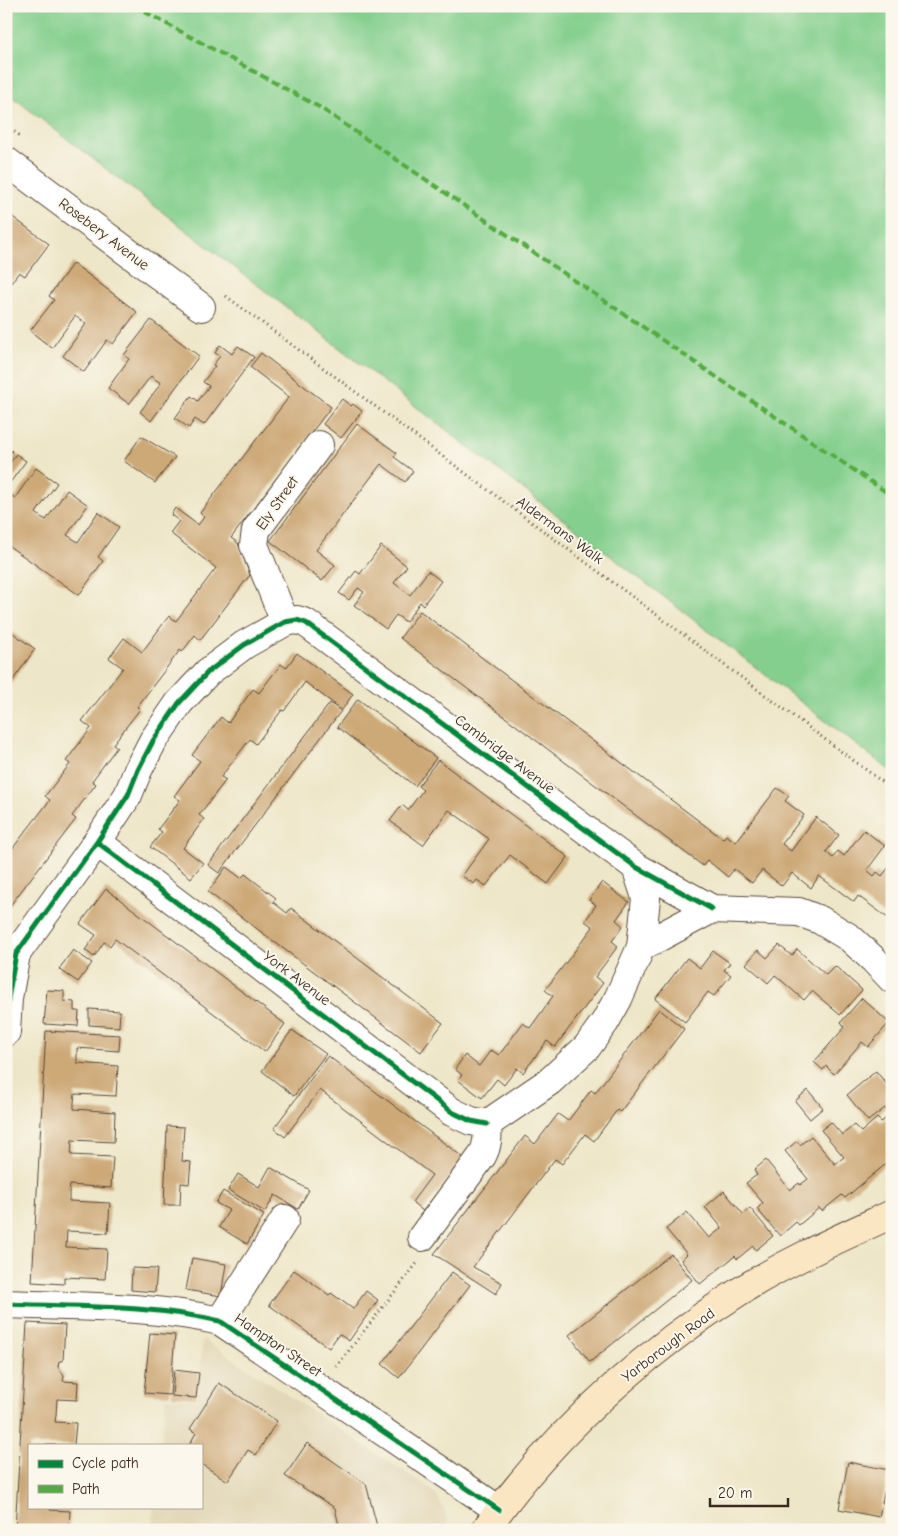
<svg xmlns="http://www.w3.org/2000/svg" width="898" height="1536" font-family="'Comic Neue',sans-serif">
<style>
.built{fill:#e2d7b7}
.green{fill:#84cf8d;stroke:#607c56}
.building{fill:#cda978}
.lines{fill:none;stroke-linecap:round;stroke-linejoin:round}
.minor-casing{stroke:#564638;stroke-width:30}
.secondary-casing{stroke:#564638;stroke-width:30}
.path{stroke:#564638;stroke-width:3;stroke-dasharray:1 4;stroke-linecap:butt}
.minor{stroke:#fff;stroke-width:28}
.secondary{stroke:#fbe6c4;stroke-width:28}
.quiet{stroke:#55ab43;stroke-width:4;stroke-dasharray:8 4;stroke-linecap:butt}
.cycleway-casing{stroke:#fbf7ec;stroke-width:8}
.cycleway{stroke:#00873e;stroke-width:5}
.labels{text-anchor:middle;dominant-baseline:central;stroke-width:4;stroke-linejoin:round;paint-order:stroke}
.street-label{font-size:15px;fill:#3b2a1e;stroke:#fbf7ec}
</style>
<rect width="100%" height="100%" fill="#fbf7ec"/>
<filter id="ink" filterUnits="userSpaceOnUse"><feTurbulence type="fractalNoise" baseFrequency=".02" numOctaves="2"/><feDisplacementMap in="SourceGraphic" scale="10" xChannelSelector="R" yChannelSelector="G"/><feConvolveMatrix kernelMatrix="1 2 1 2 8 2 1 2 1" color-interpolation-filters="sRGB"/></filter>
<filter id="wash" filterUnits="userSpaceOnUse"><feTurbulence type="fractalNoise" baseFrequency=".0096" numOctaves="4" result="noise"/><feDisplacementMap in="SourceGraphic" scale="20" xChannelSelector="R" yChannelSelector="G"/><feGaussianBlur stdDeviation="1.12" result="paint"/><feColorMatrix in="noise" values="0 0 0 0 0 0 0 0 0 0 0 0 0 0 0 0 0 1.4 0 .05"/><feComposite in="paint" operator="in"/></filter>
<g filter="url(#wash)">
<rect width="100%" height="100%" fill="#eee6c8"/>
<path class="built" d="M203,1339L426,1486L437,1496L444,1509L448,1522L447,1530H152L154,1507H201V1445H161L166,1398L197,1399Z"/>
<path class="green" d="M6,6H892V772L6,92Z"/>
<g id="blocks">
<path class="building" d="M6,212L49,244L25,276L19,272L6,290Z
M73,263L137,312L113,344L107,340L84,372L63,356L86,324L81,320L75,316L52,348L30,331L54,300L49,296Z
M151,320L199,356L151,421L140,412L161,383L156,380L151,376L129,404L108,388L129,359L124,355Z
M220,345L232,354L238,346L254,357L204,425L195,419L189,428L175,418L191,396L198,401L209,386L203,382L215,366L213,365L220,356L215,353Z
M261,353L331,407L231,538L238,543L250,575L200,640L195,635L182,652L180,650L137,707L140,709L113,744L117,747L92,781L96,784L72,816L76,819L6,911V857L50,800L45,796L70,764L66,761L91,728L82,721L123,668L109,658L124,638L142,652L169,616L176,621L216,568L170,533L179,521L171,515L175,508L198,525L204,517L200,513L289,397L250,367Z
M342,399L351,406L353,404L362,411L341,438L323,424Z
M357,424L397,453L394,457L413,471L405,482L381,464L316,550L335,565L322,581L270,541Z
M141,436L175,457L155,483L124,461Z
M6,447L12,451L6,460Z
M16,454L26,461L6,488V469Z
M36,468L57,483L36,513L41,517L46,520L67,490L88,505L67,535L78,542L98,512L119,527L98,557L103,561L79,595L6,544V492L15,498Z
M381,546L407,566L394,583L410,595L428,571L441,581L423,605L420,602L406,622L396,615L386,629L354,605L364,592L358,588L349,600L339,593L356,571L360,574Z
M420,611L723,839L726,835L736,842L777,788L789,796L785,801L804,815L782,844L791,851L816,817L839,835L826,852L833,858L838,851L844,856L864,830L885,846L867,870L874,876L877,872L882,876L892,863V921L858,896L854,902L819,876L811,888L792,873L782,886L762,870L752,883L734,869L728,877L707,860L703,866L400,638Z
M6,628L35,649L6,690Z
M297,653L353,694L342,710L305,682L284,711L282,710L256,744L250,739L221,777L226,780L199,815L204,819L183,848L203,863L191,878L150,847L162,832L158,829L180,800L174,796L200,761L192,755L221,717L228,723L253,689L259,693L281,664L286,668Z
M358,699L436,758L415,786L337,727Z
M330,703L341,711L219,873L208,865Z
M438,760L568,857L548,884L510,855L486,886L477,880L474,884L462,876L489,839L449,810L423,845L390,821L402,805L408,810L423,790L418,786Z
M226,867L241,878L245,874L276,898L273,902L287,913L291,908L443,1023L421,1052L208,892Z
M602,882L629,902L616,920L623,926L612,941L618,946L595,977L603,983L555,1047L547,1041L523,1073L517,1068L504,1085L497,1079L482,1098L458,1080L462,1075L455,1069L465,1055L479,1066L491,1050L499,1055L523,1023L530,1028L553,996L545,990L593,927L585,921L596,905L589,900Z
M106,889L285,1024L265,1052L115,939L110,946L104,942L94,957L85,950L96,935L80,924Z
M779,945L792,956L797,949L826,975L835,966L862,990L840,1015L812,991L804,1000L775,975L768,983L746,964L758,950L767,958Z
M73,950L92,963L78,982L59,969Z
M713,951L730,963L724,970L731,975L714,996L708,992L685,1022L655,999L687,958L700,968Z
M47,990L64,991V1001L74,1002V1011H79L78,1026L44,1024Z
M862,998L889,1023L868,1047L862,1042L834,1074L826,1066L823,1070L814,1062L845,1027L841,1022Z
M89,1009L120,1011L119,1027L89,1025Z
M659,1009L684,1029L620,1112L617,1110L594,1141L585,1134L562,1164L555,1159L473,1267L502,1283L496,1294L434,1254L525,1136L535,1144L558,1114L568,1121L591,1090L595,1093Z
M292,1030L326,1054L294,1096L262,1071Z
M46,1031L120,1035L119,1051L77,1048V1063L118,1066L116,1096L75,1094L74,1102V1109L115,1112L114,1142L72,1140L71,1155L113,1157L111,1188L70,1185L69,1193V1201L110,1203L108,1233L67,1231L66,1247L107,1249L105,1279L64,1277V1284L32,1282Z
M328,1056L464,1158L423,1211L412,1202L432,1175L320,1090L285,1137L274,1128Z
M876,1071L892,1091V1116L885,1108L868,1121L847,1095Z
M808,1090L823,1108L810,1119L795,1101Z
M877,1118L881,1122L885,1119L891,1126L887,1163L845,1198L842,1195L822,1211L819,1208L799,1225L796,1222L780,1236L757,1209L763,1203L746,1183L757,1175L754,1170L766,1160L790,1190L799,1183L800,1185L808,1179L785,1151L797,1141L800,1145L811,1136L835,1164L844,1157L821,1130L831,1122L842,1135L854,1125L861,1132Z
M167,1126L184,1127L182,1161L191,1162L189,1184L181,1183L180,1205H164Z
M270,1167L309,1190L298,1209L275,1195L265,1212L228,1190L238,1174L259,1187Z
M223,1191L264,1215L247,1244L219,1227L229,1210L216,1203Z
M724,1191L743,1214L750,1208L773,1236L756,1250L753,1246L737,1259L735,1256L700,1284L681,1260L687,1254L666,1229L687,1212L709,1238L722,1228L705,1207Z
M671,1254L692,1280L590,1362L569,1335Z
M192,1258L226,1264L221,1296L186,1290Z
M132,1268L157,1269L155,1292L131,1290Z
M294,1270L329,1295L331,1293L353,1309L366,1291L378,1300L349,1341L339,1334L329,1348L269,1305Z
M452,1272L470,1285L399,1378L382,1364Z
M27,1323L65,1325L63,1361H59L58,1367L64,1375L63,1381L78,1382L77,1400L57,1399L56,1415L55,1422L76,1423L74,1445H29V1507H51L50,1510L70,1511L69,1530H15Z
M150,1333L175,1335L170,1395L144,1393Z
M174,1370L199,1373L196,1398L172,1396Z
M219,1383L277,1421L256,1455L248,1450L228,1481L201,1464V1445H189L196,1433L190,1429Z
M307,1443L366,1484L378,1530H340L335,1508L285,1476Z
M848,1462L889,1470L879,1517L839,1509Z"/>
</g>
</g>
<g filter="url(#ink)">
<use href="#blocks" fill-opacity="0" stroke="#564638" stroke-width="1"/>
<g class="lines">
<defs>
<path id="minor" d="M6,161L201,307
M285,622L254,545L256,530L319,445
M97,842L452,1112L471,1121L487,1124
M641,947L712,909L799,912L820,920L850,938L874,960L892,979
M6,1032L8,998L16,954L97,842L128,795L138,770L153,741L179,703L208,672L244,645L285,622L297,620L306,623L636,867L712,909
M487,1124L550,1081L587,1047L605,1022L618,999L641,947L646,898L636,867
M422,1237L482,1156C488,1145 488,1136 487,1124
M6,1304C77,1307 150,1305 220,1321L499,1510
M220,1321L285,1219"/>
<path id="secondary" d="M485,1530C552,1435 640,1356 737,1293C786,1262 840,1238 892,1214"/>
</defs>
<use href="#minor" class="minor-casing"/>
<use href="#secondary" class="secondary-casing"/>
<path class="path" d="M6,126L22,137
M226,296L892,789
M336,1367L418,1262"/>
<use href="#minor" class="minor"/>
<use href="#secondary" class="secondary"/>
<path class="quiet" d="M134,6L319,107L892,496"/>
<defs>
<path id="cycleway" d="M97,842L452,1112L471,1121L487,1124
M6,1032L8,998L16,954L97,842L128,795L138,770L153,741L179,703L208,672L244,645L285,622L297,620L306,623L636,867L712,909
M6,1304C77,1307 150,1305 220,1321L499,1510"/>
</defs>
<use href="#cycleway" class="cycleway-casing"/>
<use href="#cycleway" class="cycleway"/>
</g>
</g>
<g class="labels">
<g class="street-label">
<text transform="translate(104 234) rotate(37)">Rosebery Avenue</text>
<text transform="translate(277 503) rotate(-55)">Ely Street</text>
<text transform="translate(560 530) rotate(36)">Aldermans Walk</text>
<text transform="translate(505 754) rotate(37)">Cambridge Avenue</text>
<text transform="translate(297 978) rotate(37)">York Avenue</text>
<text transform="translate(278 1345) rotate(34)">Hampton Street</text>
<text transform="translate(668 1345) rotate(-37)">Yarborough Road</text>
</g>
</g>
<rect width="898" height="1536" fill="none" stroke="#fbf7ec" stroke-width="25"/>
<rect x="28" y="1444" width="175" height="65" fill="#fbf7ec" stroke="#aea59a"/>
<rect x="38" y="1460" width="25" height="8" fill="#00873e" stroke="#aea59a"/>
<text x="72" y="1468" font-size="15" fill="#3b2a1e">Cycle path</text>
<rect x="38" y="1485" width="25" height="8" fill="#55ab43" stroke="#aea59a"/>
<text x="72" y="1494" font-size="15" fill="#3b2a1e">Path</text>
<path d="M710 1498v8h78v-8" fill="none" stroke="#3b2a1e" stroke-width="2.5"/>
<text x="718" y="1498" font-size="15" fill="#3b2a1e" stroke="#fbf7ec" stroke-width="4" paint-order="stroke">20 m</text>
</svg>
